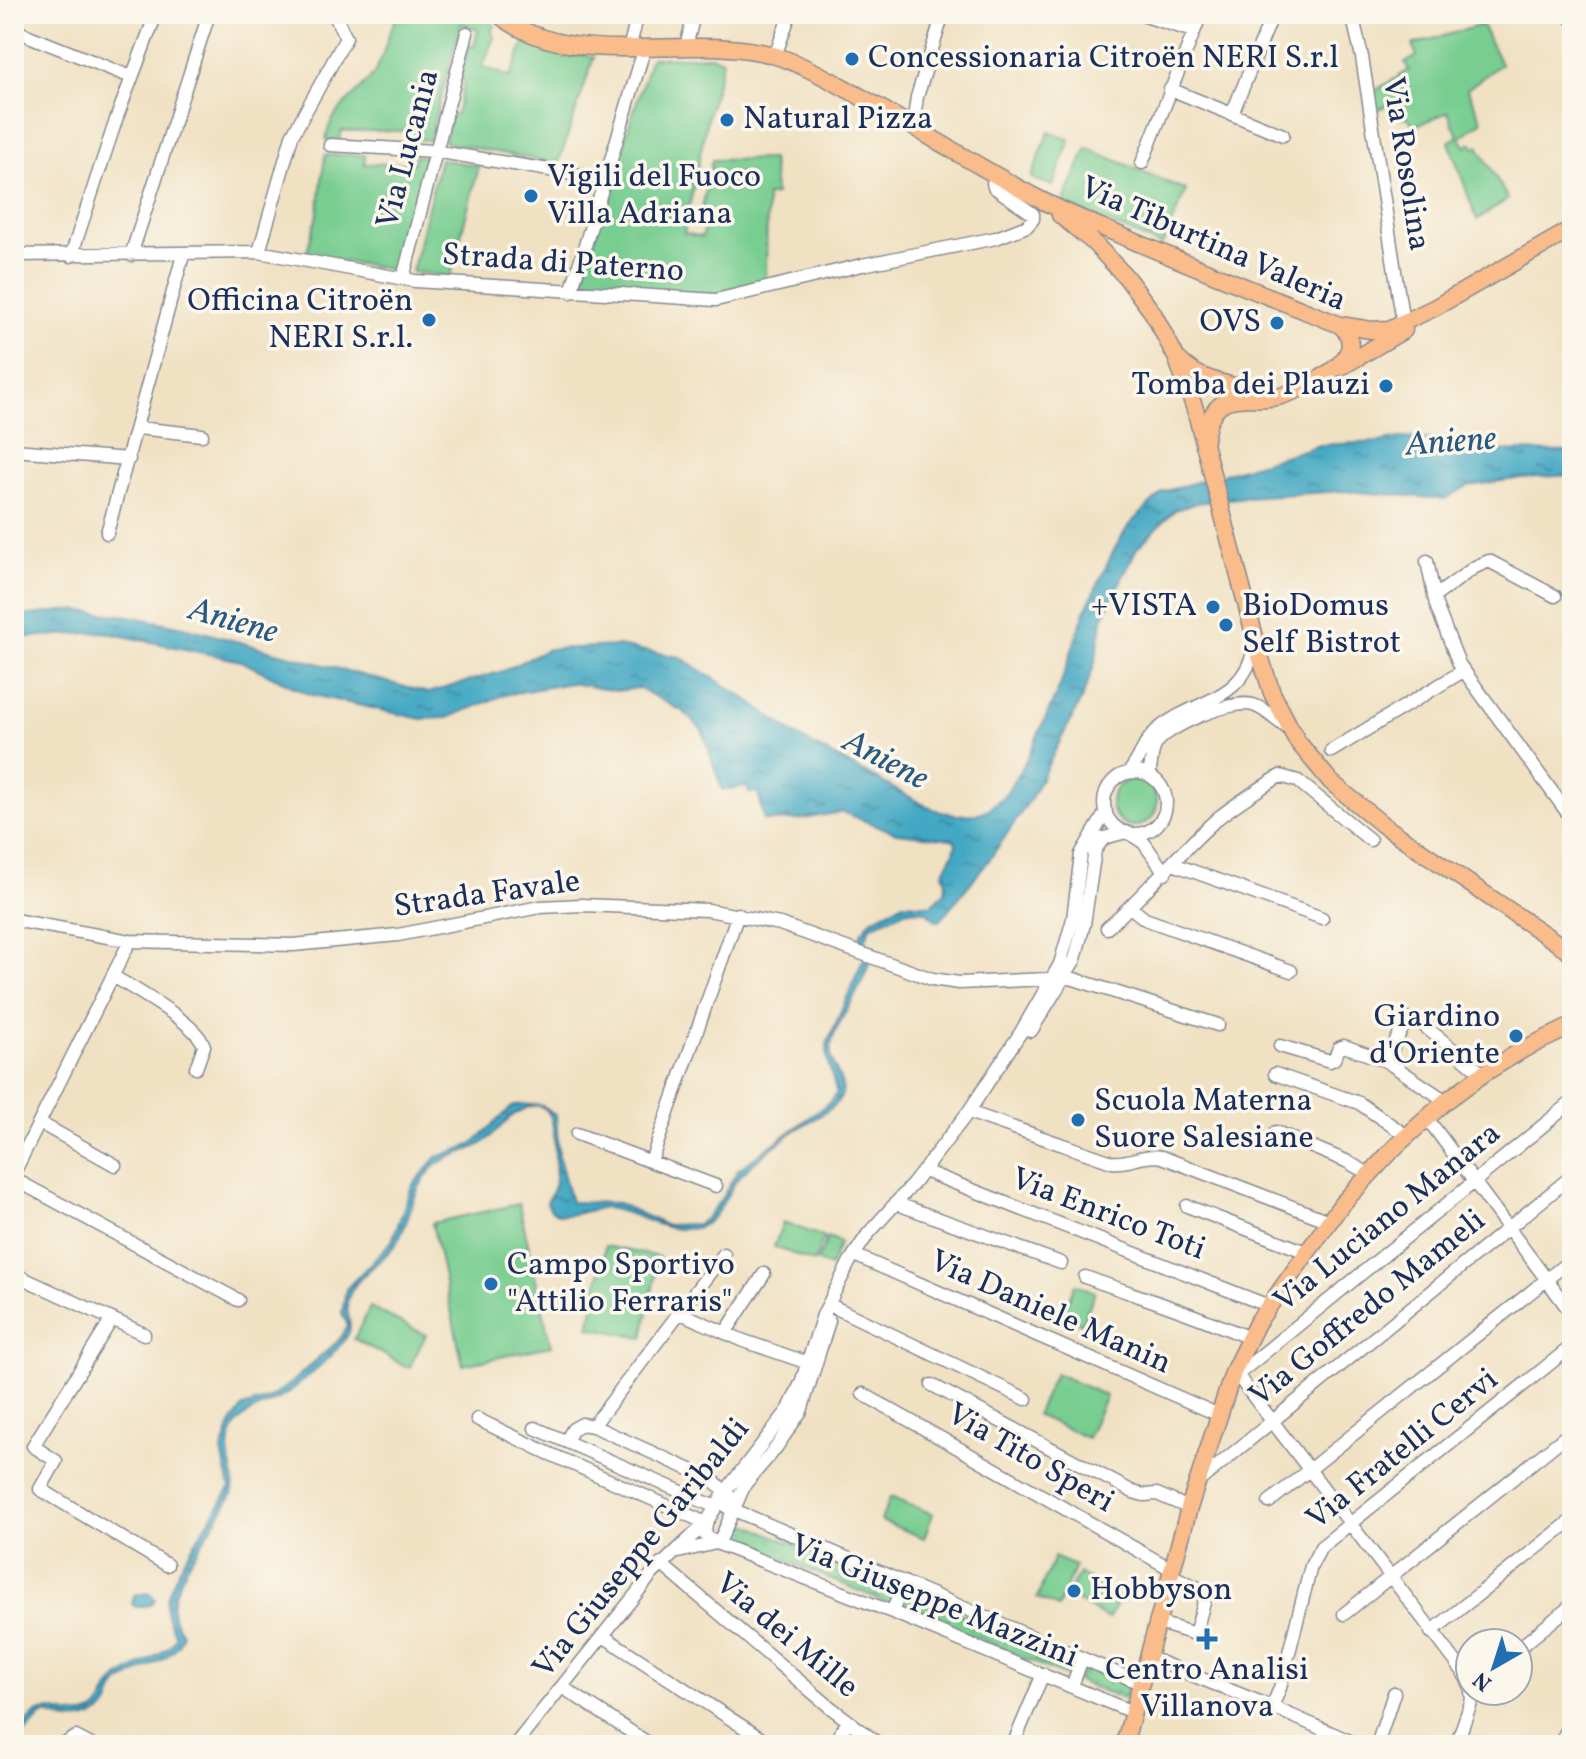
<svg xmlns="http://www.w3.org/2000/svg" width="1586" height="1759" font-family="Vollkorn,serif">
<style>
.green{fill:#78cd91;stroke:#4a7e78;stroke-width:2}
.park{fill:url(#park-dots);stroke:#4a7e78;stroke-width:2}
.water{fill:url(#water-ripples);stroke:#2f6c90;stroke-width:2}
.lines{fill:none;stroke-linecap:round;stroke-linejoin:round}
.minor-casing{stroke:#868890;stroke-width:15}
.major-casing{stroke:#868890;stroke-width:19}
.minor{stroke:#fff;stroke-width:12}
.major{stroke:#f9bc8a;stroke-width:16}
.poi-dot{fill:#1f6fb2;stroke:#fbf7ec;stroke-width:3}
.labels{text-anchor:middle;dominant-baseline:central;stroke-width:7;stroke-linejoin:round;paint-order:stroke}
.poi-label{font-size:32px;fill:#1b2f5e;stroke:#fbf7ec;text-anchor:start}
.street-label{font-size:32px;fill:#1b2f5e;stroke:#fbf7ec}
.water-label{font-size:34px;font-style:italic;fill:#295981;stroke:#fbf7ec}
</style>
<defs>
<pattern id="park-dots" width="8" height="8" patternUnits="userSpaceOnUse" patternTransform="scale(2)"><rect width="8" height="8" fill="#78cd91"/><path d="M2 2h.1M6 6h.1" fill="none" stroke="#67b07f" stroke-width="1.8" stroke-linecap="round"/></pattern>
<pattern id="water-ripples" width="26" height="14" patternUnits="userSpaceOnUse" patternTransform="scale(2)"><rect width="26" height="14" fill="#43a8c3"/><path d="M2 4q2-2 4 0t4 0M15 11q2-2 4 0t4 0" fill="none" stroke="#3789a2"/></pattern>
</defs>
<rect width="100%" height="100%" fill="#fbf7ec"/>
<filter id="ink" filterUnits="userSpaceOnUse"><feTurbulence type="fractalNoise" baseFrequency=".0125" numOctaves="2"/><feDisplacementMap in="SourceGraphic" scale="16" xChannelSelector="R" yChannelSelector="G"/><feConvolveMatrix kernelMatrix="1 2 1 2 8 2 1 2 1" color-interpolation-filters="sRGB"/></filter>
<filter id="wash" filterUnits="userSpaceOnUse"><feTurbulence type="fractalNoise" baseFrequency=".006" numOctaves="4" result="noise"/><feDisplacementMap in="SourceGraphic" scale="32" xChannelSelector="R" yChannelSelector="G"/><feGaussianBlur stdDeviation="1.8" result="paint"/><feColorMatrix in="noise" values="0 0 0 0 0 0 0 0 0 0 0 0 0 0 0 0 0 1.4 0 .05"/><feComposite in="paint" operator="in"/></filter>
<g filter="url(#wash)">
<rect width="100%" height="100%" fill="#f0e1c3"/>
<path class="green" d="M399,14H481L495,26L491,30L494,37L483,67L510,77L525,41L594,57L558,164L444,142L450,118L456,114L465,81L460,79L469,46L474,47L478,30L461,24L429,140H408V131H341L340,140H326C329,110 355,99 372,76C386,58 385,33 399,14Z
M1482,25L1501,64L1467,89L1482,121L1460,138L1466,147L1471,143L1475,148L1478,146L1508,199L1477,220L1449,142L1458,136L1448,112L1419,124L1416,127L1406,116L1401,119L1392,104L1376,110L1373,92L1409,70L1405,63L1417,56L1412,45Z
M711,56L723,60L708,115L684,233L702,237L708,215L701,213L712,160L772,159L775,195L767,196L766,283L719,295L581,287L610,184L651,58Z
M1049,132L1070,140L1053,186L1031,178Z
M1087,148L1186,190L1162,246L1063,203Z
M325,155H365V164L413,163L415,156H427L414,208L408,207L398,243L402,245L395,270L306,255L318,212Z
M440,159L479,166L450,277L412,272Z
M1111 803a23 23 0 1 1 46 0a23 23 0 1 1-46 0Z
M519,1204L551,1346L463,1365L432,1223Z
M783,1222L824,1237L814,1262L774,1247Z
M828,1237L840,1242L830,1267L817,1261Z
M605,1246L659,1257L643,1338L589,1327Z
M1075,1284L1095,1292L1082,1324L1062,1315Z
M370,1307L426,1335L409,1368L354,1339Z
M1055,1373L1106,1396L1087,1438L1036,1415Z
M890,1497L933,1514L924,1538L881,1521Z
M1054,1557L1075,1566L1058,1607L1037,1598Z
M1079,1573L1121,1598L1108,1619L1067,1595Z"/>
<path class="park" d="M735,1519L895,1587L898,1590L892,1605L729,1536Z
M906,1590L1076,1663L1070,1678L900,1605Z
M1083,1667L1129,1685L1124,1699L1077,1681Z"/>
<path class="water" d="M1399,438L1441,440L1492,451L1572,452V475L1522,478L1468,486L1445,499L1346,491L1245,497L1197,503L1175,510L1137,548L1103,617L1095,663L1081,700L1031,798L990,859L940,921H936L926,911L907,910L870,927L865,941L866,948L860,946L861,933L871,920L904,903L931,905L945,892L946,882L943,873L954,852L956,842L952,839L896,833L842,812L797,820L764,821L758,792L749,793L747,786L722,790L702,730L684,712L639,688L616,691L570,683L504,695L447,718L421,719L308,694L241,661L104,632L14,638V617L72,610L129,616L184,627L428,693L503,671L548,649L618,646L680,657L742,696L800,738L880,781L932,809L956,815L976,814L989,809L1005,795L1029,755L1060,686L1085,611L1114,550L1129,525L1163,492L1320,445L1380,442Z
M863,960L869,962C862,992 837,1018 831,1045C827,1063 848,1083 841,1097C835,1110 805,1123 793,1132C775,1145 757,1160 741,1175C725,1191 720,1224 694,1228C660,1234 637,1211 606,1208C588,1207 555,1228 547,1202C549,1197 553,1191 554,1186C557,1177 555,1164 555,1155C554,1135 557,1093 522,1110C505,1117 496,1136 480,1145C464,1154 445,1155 432,1169C409,1193 412,1221 395,1245C382,1263 355,1276 348,1299C343,1314 357,1325 345,1339C330,1358 307,1378 288,1393C269,1407 245,1408 234,1429C221,1456 239,1472 232,1494C216,1525 172,1578 172,1610C172,1619 177,1626 182,1633C181,1658 138,1670 120,1683C107,1693 116,1707 95,1716C78,1724 63,1720 46,1714L41,1716L14,1745V1740C21,1731 29,1717 39,1712C55,1705 74,1722 94,1712C106,1705 104,1691 114,1682C131,1667 154,1661 171,1645L176,1637C172,1627 165,1617 166,1607C168,1576 213,1517 230,1488L222,1451L232,1422L243,1407L268,1399L287,1386L338,1341L348,1326L342,1313L346,1289L392,1241L412,1186L437,1157L471,1145L512,1107L522,1104L543,1106L556,1115L559,1158L571,1202L618,1203L665,1225L698,1224L706,1218L720,1201L738,1170L830,1102L837,1093L827,1059V1044Z
M150,1593L155,1599L151,1605L136,1607L132,1604L134,1595Z"/>
</g>
<g filter="url(#ink)">
<g class="lines">
<defs>
<path id="minor" d="M1139,14L1193,31
M1352,14L1362,57L1403,323
M1568,14L1572,19
M14,30L131,77
M686,47L694,14
M629,49L638,14
M775,56L790,14
M1170,89L1283,135
M1232,114L1273,14
M913,125L917,97L943,14
M330,145L434,151L604,179
M1142,163L1201,14
M259,252L292,136L346,38L334,14
M14,255L259,252L415,281L716,300L862,265L996,238L1027,226L1033,219V214L994,187L993,183L997,176
M131,255L209,14
M71,256L117,117L156,14
M403,278L467,33
M571,292L644,50
M138,428L202,435
M14,450L129,459
M107,533L183,255
M1427,561L1436,605L1459,664L1572,819
M1434,597L1475,567L1489,561L1555,596
M1331,751L1463,671
M1104 803a31 31 0 1 1 62 0a31 31 0 1 1-62 0Z
M1128,773C1140,761 1143,742 1156,731C1194,698 1244,704 1255,644
M1149,775C1152,765 1150,754 1156,744C1167,726 1231,699 1253,705C1267,709 1277,723 1290,729
M1131,834L1144,843L1165,873
M1173,864L1322,918
M1130,907L1145,919L1291,971
M14,920L130,941L293,945L398,935L540,907L582,905L708,910L780,924L932,979L959,983L1071,978L1218,1025
M1107,928C1146,894 1179,852 1218,818C1238,802 1259,789 1280,776L1298,781L1370,840
M113,976C135,990 197,1023 204,1046L196,1068
M1031,1031L1075,959L1084,924L1095,850L1104,838L1126,832
M1280,1046L1330,1061L1334,1059L1339,1048L1344,1046L1386,1061
M1275,1074L1359,1103L1407,1136
M1446,1101L1386,1061L1407,1019L1417,1020L1483,1074
M974,1114L1112,1162C1130,1164 1144,1153 1162,1157L1329,1221
M1427,1118L1572,1314
M40,1123L115,1165
M1276,1132L1346,1161L1369,1174
M577,1134L716,1186
M651,1161L738,914
M14,1173L130,941
M929,1173L1269,1306
M14,1179L238,1300
M903,1206L1061,1263
M1187,1206L1306,1252
M861,1258L1219,1415
M14,1274L144,1334
M1085,1277C1140,1297 1196,1314 1249,1338
M834,1307L1026,1399
M678,1312L744,1341L808,1363
M112,1319L33,1446L56,1461L40,1489L167,1565
M725,1333L764,1274
M1234,1371L1462,1670L1470,1685
M1237,1375L1572,1102
M932,1385L1133,1492L1144,1495L1157,1494L1189,1508
M863,1394L1171,1569
M477,1419L550,1454L706,1523
M593,1426L724,1254
M535,1428L716,1507
M566,1441L573,1429L582,1424L593,1426L713,1480L731,1498
M1198,1482L1572,1176
M1269,1502L1572,1259
M727,1507L1140,1683
M706,1523L705,1535L716,1543L892,1612L1132,1712
M716,1543L722,1536L745,1484L775,1449L801,1411L829,1321
M674,1553L716,1543
M661,1564L830,1707L880,1745
M892,1612L904,1582
M1344,1614L1572,1431
M1156,1622L1195,1634L1207,1592L1170,1575
M1431,1632L1572,1520
M603,1636L771,1745
M1518,1649L1572,1605
M1147,1657L1272,1707L1359,1745
M1072,1686L1082,1659
M562,1687L651,1745
M1272,1707L1280,1688L1311,1566L1321,1547L1572,1346
M63,1745L76,1737L91,1745
M515,1745L652,1574L706,1523L726,1491L789,1409L801,1383L823,1315L850,1261L868,1234L913,1184L969,1111L1021,1032L1060,964L1073,919L1081,854L1106,812
M832,1745L848,1722
M1013,1745L1043,1674
M1377,1745L1394,1693
M1456,1745L1472,1700L1471,1691
M1560,1745L1572,1719"/>
<path id="major" d="M498,14C572,75 692,30 776,56C807,66 835,83 863,98C922,131 978,167 1037,198C1062,211 1089,222 1115,233C1189,265 1265,295 1340,325C1375,357 1307,388 1281,396C1263,402 1242,394 1225,402C1209,410 1206,431 1204,446
M1060,215L1093,242L1126,277L1153,313L1176,357L1195,409L1259,653L1272,693L1297,741L1331,782L1383,825L1572,953
M1340,325L1371,330L1389,329L1434,308L1572,229
M1179,360C1198,381 1232,385 1260,392
M1341,367L1404,330
M1124,1745L1189,1508L1234,1370L1257,1323L1341,1205L1396,1146L1446,1101L1483,1074L1524,1049L1572,1026"/>
</defs>
<use href="#minor" class="minor-casing"/>
<use href="#major" class="major-casing"/>
<use href="#minor" class="minor"/>
<use href="#major" class="major"/>
</g>
</g>
<g class="poi-dot">
<circle cx="852" cy="59" r="8"/>
<circle cx="727" cy="120" r="8"/>
<circle cx="531" cy="196" r="8"/>
<circle cx="429" cy="320" r="8"/>
<circle cx="1277" cy="323" r="8"/>
<circle cx="1386" cy="386" r="8"/>
<circle cx="1213" cy="607" r="8"/>
<circle cx="1226" cy="625" r="8"/>
<circle cx="1516" cy="1036" r="8"/>
<circle cx="1078" cy="1120" r="8"/>
<circle cx="491" cy="1284" r="8"/>
<circle cx="1074" cy="1591" r="8"/>
<path d="M1203 1627h8v8h8v8h-8v8h-8v-8h-8v-8h8z"/>
</g>
<g class="labels">
<g class="poi-label">
<text x="868" y="59">Concessionaria Citroën NERI S.r.l</text>
<text x="743" y="120">Natural Pizza</text>
<text x="547" y="178">Vigili del Fuoco<tspan x="547" dy="37">Villa Adriana</tspan></text>
<text x="413" y="302" text-anchor="end">Officina Citroën<tspan x="413" dy="37">NERI S.r.l.</tspan></text>
<text x="1261" y="323" text-anchor="end">OVS</text>
<text x="1370" y="386" text-anchor="end">Tomba dei Plauzi</text>
<text x="1197" y="607" text-anchor="end">+VISTA</text>
<text x="1242" y="607">BioDomus<tspan x="1242" dy="37">Self Bistrot</tspan></text>
<text x="1500" y="1018" text-anchor="end">Giardino<tspan x="1500" dy="37">d'Oriente</tspan></text>
<text x="1094" y="1102">Scuola Materna<tspan x="1094" dy="37">Suore Salesiane</tspan></text>
<text x="507" y="1266">Campo Sportivo<tspan x="507" dy="37">"Attilio Ferraris"</tspan></text>
<text x="1090" y="1591">Hobbyson</text>
<text x="1207" y="1671" text-anchor="middle">Centro Analisi<tspan x="1207" dy="37">Villanova</tspan></text>
</g>
<g class="street-label">
<text transform="translate(409 149) rotate(-75)">Via Lucania</text>
<text transform="translate(1405 164) rotate(81)">Via Rosolina</text>
<text transform="translate(1213 245) rotate(24)">Via Tiburtina Valeria</text>
<text transform="translate(563 264) rotate(4)">Strada di Paterno</text>
<text transform="translate(487 895) rotate(-8)">Strada Favale</text>
<text transform="translate(1108 1215) rotate(21)">Via Enrico Toti</text>
<text transform="translate(1388 1218) rotate(-39)">Via Luciano Manara</text>
<text transform="translate(1368 1309) rotate(-39)">Via Goffredo Mameli</text>
<text transform="translate(1050 1313) rotate(24)">Via Daniele Manin</text>
<text transform="translate(1403 1450) rotate(-39)">Via Fratelli Cervi</text>
<text transform="translate(1030 1459) rotate(30)">Via Tito Speri</text>
<text transform="translate(642 1549) rotate(-51)">Via Giuseppe Garibaldi</text>
<text transform="translate(934 1602) rotate(22)">Via Giuseppe Mazzini</text>
<text transform="translate(786 1636) rotate(40)">Via dei Mille</text>
</g>
<g class="water-label">
<text transform="translate(1451 443) rotate(-4)">Aniene</text>
<text transform="translate(233 622) rotate(16)">Aniene</text>
<text transform="translate(885 761) rotate(28)">Aniene</text>
</g>
</g>
<rect width="1586" height="1759" fill="none" stroke="#fbf7ec" stroke-width="48"/>
<g transform="translate(1494 1667) rotate(219)"><circle r="38" fill="#fbf7ec" stroke="#a1a7b3" stroke-width="2"/>
<path d="M0-6L14 30L0 20L-14 30Z" fill="#1f6fb2"/>
<text y="-12" font-size="22" font-weight="bold" text-anchor="middle" fill="#1b2f5e">N</text>
</g>
</svg>
